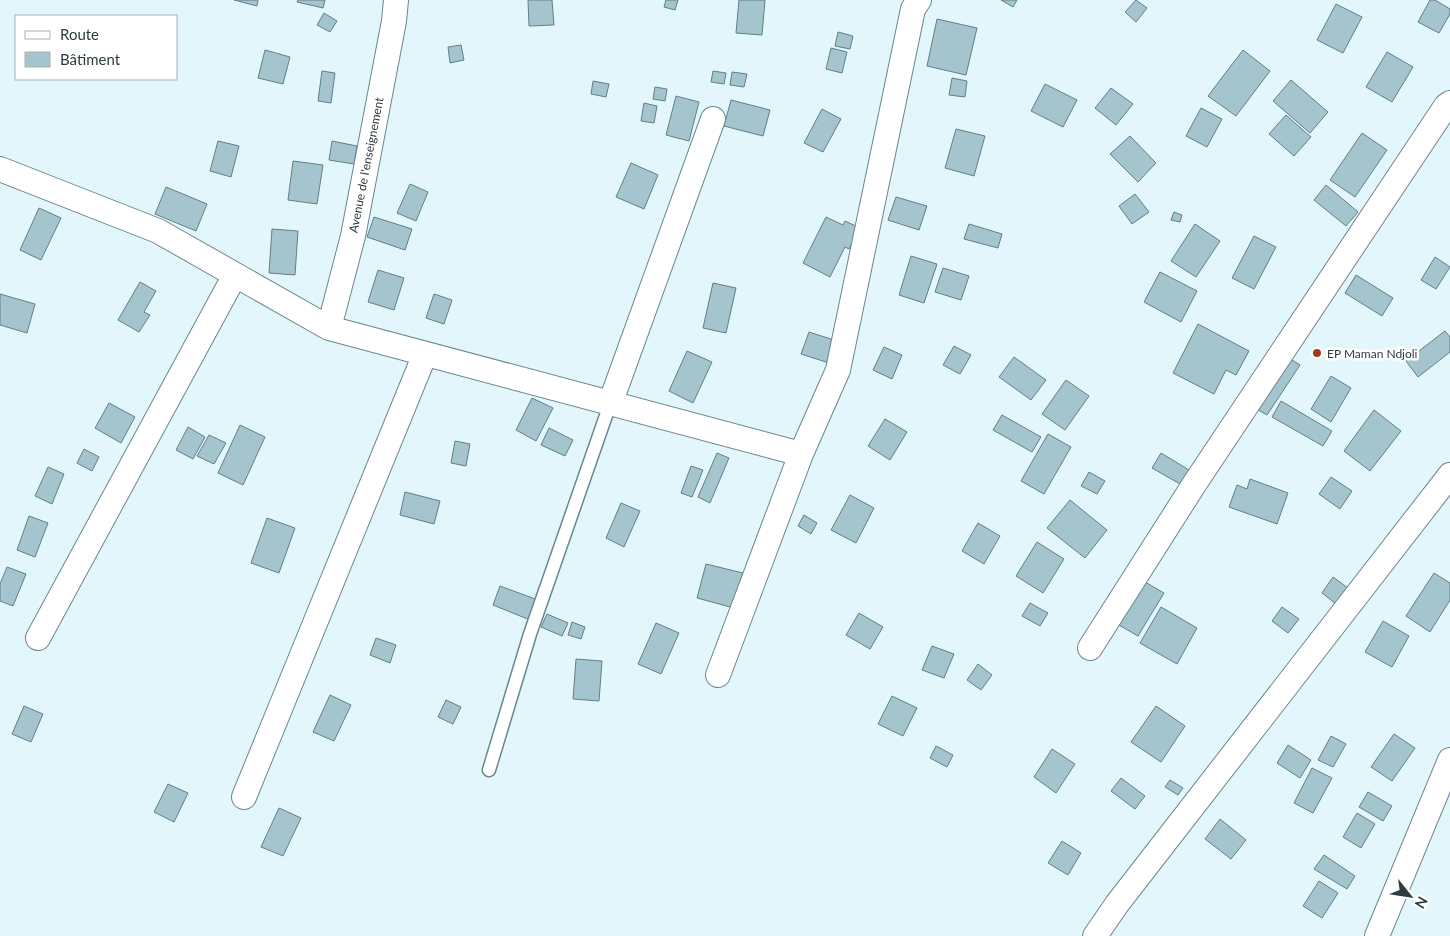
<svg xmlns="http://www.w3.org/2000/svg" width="1450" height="936" font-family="Lato,sans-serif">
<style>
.building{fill:#a4c4ce;stroke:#617f87}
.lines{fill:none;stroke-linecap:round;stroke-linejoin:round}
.lane-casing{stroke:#69878f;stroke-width:15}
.street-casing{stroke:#69878f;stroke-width:26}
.lane{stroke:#fff;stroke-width:12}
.street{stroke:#fff;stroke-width:24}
.poi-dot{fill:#a13a18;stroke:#fff;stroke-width:2}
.labels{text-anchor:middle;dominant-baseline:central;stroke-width:5;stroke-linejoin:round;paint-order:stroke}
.street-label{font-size:12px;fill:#2e3b3f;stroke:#fff}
.poi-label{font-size:12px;fill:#2e3b3f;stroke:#fff;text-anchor:start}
</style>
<rect width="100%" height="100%" fill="#e3f6fc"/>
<path class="building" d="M234,0H258L257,6Z
M298,0H325L323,8L297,2Z
M528,0H552L554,25L529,26Z
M666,0H678L675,10L664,7Z
M739,0H765L762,35L736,33Z
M1001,0H1017L1013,7Z
M1136,0L1147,8L1136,22L1125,12Z
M1430,0H1435L1450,9V14L1439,33L1418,22Z
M1336,4L1362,17L1343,53L1317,40Z
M324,13L337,21L330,32L317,25Z
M937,19L977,28L966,75L927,66Z
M838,32L853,36L850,49L835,46Z
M461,45L464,60L450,63L448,47Z
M831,48L847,52L842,73L826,69Z
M265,50L290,57L283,84L258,78Z
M1243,50L1270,71L1236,116L1208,96Z
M1387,52L1413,67L1392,102L1366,87Z
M322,71L335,73L331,103L318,101Z
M713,71L726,73L724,84L711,82Z
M732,72L747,74L744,87L730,85Z
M952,78L967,81L965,97L949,95Z
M1291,80L1328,112L1310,133L1273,101Z
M593,81L609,84L606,97L591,94Z
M1045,84L1077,100L1063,127L1031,111Z
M655,87L667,89L665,101L653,99Z
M1111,88L1133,104L1116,125L1095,108Z
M676,96L699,102L689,141L666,135Z
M731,100L770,110L763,136L724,126Z
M644,103L657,106L654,123L641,121Z
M1201,108L1222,119L1207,147L1186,136Z
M822,109L841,119L823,152L804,143Z
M1286,115L1311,137L1294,156L1269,134Z
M956,129L985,136L974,176L945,168Z
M1362,133L1387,150L1355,197L1330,180Z
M1130,136L1156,163L1138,182L1110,154Z
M218,141L239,146L231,177L210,171Z
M332,141L357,146L354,164L329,160Z
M293,161L323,165L317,204L288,200Z
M631,163L658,175L644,209L616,197Z
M410,184L428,192L416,221L397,213Z
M1326,185L1358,212L1346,226L1314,200Z
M166,187L207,204L196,231L155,214Z
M1135,194L1149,212L1132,224L1119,206Z
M896,197L927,206L919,230L888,220Z
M39,208L61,218L41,260L20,250Z
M1174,212L1182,215L1180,222L1171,220Z
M374,217L412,229L405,250L367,237Z
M826,217L843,225L845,221L860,228L849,249L845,247L830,277L803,263Z
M969,224L1002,234L998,248L964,239Z
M1195,224L1220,241L1196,277L1171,261Z
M272,229L298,231L295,275L269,273Z
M1254,236L1276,247L1254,289L1232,278Z
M911,256L937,264L924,303L899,295Z
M1435,257L1450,267L1436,289L1421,280Z
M943,268L969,276L961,300L935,292Z
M378,270L404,278L394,310L368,302Z
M1160,272L1197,291L1181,322L1144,302Z
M1356,275L1393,298L1382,316L1345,293Z
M140,282L156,291L144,312L150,315L139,332L118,320Z
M713,283L736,288L726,333L703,328Z
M0,294L35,304L27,333L0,325Z
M434,294L452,300L444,324L426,318Z
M1198,324L1249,351L1236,375L1226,370L1214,394L1173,373Z
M1445,331L1450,337V352L1418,377L1406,361Z
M809,332L837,341L829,363L801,354Z
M954,346L971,355L960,374L943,365Z
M884,347L902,355L892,379L873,370Z
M687,351L712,362L693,403L669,391Z
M1286,356L1300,365L1267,415L1253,407Z
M1014,357L1046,380L1031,400L999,377Z
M1331,376L1351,388L1331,422L1311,409Z
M1066,380L1089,396L1065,430L1042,414Z
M532,398L553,408L536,441L516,430Z
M1281,401L1332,431L1323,446L1272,417Z
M109,403L135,417L121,443L95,428Z
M1374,410L1401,431L1370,471L1344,451Z
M1002,415L1041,437L1032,452L993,430Z
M885,419L907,432L890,460L868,446Z
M240,425L265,437L243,485L218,473Z
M188,427L205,437L193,459L176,450Z
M549,428L573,440L565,456L541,445Z
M1048,434L1071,447L1044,494L1021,481Z
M209,435L226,443L214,464L197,456Z
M455,441L470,444L466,466L451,463Z
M84,449L99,457L92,471L77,463Z
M717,453L729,458L710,503L698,497Z
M1161,453L1189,470L1180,484L1152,468Z
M691,466L703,470L692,497L681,493Z
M48,467L64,474L52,504L35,496Z
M1089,472L1105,481L1097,494L1081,486Z
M1331,477L1352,491L1340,509L1319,494Z
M1250,479L1288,493L1277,524L1229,507L1237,485L1247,489Z
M405,492L440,501L434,524L400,515Z
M850,495L874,508L856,543L831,530Z
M1070,500L1107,530L1085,558L1047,528Z
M621,503L640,511L624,547L606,538Z
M804,515L817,523L811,534L798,526Z
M29,516L48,523L35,557L17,550Z
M267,518L295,528L279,573L251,563Z
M978,523L1000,536L984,564L962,551Z
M1037,542L1064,559L1043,593L1016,576Z
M706,564L743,573L734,608L697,598Z
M7,567L26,574L13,606L0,601V584Z
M1434,573L1450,583V600L1430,632L1406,616Z
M1333,577L1352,591L1340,607L1322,593Z
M1145,582L1164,593L1138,636L1119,625Z
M500,586L538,600L530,620L493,605Z
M1030,603L1048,613L1040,626L1022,616Z
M1161,607L1197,628L1177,664L1140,643Z
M1282,607L1299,619L1288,633L1272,621Z
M859,613L883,627L870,649L846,635Z
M547,614L568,623L562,636L541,627Z
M1383,621L1409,636L1392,667L1365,652Z
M572,622L585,627L581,639L568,635Z
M656,623L679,633L661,674L638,664Z
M376,638L396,645L390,663L370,655Z
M932,646L954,654L944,678L922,670Z
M576,659L602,661L599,701L573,699Z
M978,664L992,675L981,690L967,680Z
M330,695L351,705L334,741L313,732Z
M892,696L917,708L903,736L878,724Z
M446,700L461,707L453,724L438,717Z
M24,706L43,714L31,742L12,734Z
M1156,706L1185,726L1161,762L1131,742Z
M1394,734L1415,748L1392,781L1371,767Z
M1331,736L1346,744L1333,767L1318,760Z
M1288,745L1311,760L1300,778L1277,763Z
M936,746L953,755L947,767L930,758Z
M1052,749L1075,764L1056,793L1034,777Z
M1312,768L1332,778L1313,813L1294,803Z
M1121,778L1145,796L1135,809L1111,791Z
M1170,780L1183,788L1178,795L1165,787Z
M168,784L188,793L174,822L154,812Z
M1368,792L1392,806L1383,821L1359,807Z
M279,808L301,818L283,856L261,847Z
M1357,813L1375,824L1361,848L1343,837Z
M1220,819L1246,840L1231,859L1205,839Z
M1062,841L1081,853L1068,875L1048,863Z
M1324,855L1355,876L1347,889L1314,869Z
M1319,881L1338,893L1322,918L1303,906Z"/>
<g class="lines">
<defs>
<path id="lane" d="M489,770L530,634L610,404"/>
<path id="street" d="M0,169L158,231L329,328L801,454
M329,328L353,236L394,21L396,0
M610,404L713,119
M38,638L235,275
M1090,648L1195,483L1446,106L1450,103
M718,675L801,454L838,370L913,9L919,0
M244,797L425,354
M1095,936L1117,904L1450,475
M1377,936L1450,760"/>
</defs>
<use href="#lane" class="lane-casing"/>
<use href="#street" class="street-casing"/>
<use href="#lane" class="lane"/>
<use href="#street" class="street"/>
</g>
<circle class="poi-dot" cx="1317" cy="353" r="5"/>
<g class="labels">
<g class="street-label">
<text transform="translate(366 165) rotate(-79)">Avenue de l'enseignement</text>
</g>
<g class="poi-label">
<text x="1327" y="353">EP Maman Ndjoli</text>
</g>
</g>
<rect x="15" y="15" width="162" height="65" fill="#ffffff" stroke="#abb1b2"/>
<rect x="25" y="31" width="25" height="8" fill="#ffffff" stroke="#abb1b2"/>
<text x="60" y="40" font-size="15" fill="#2e3b3f">Route</text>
<rect x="25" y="52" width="25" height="15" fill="#a4c4ce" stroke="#abb1b2"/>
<text x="60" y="65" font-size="15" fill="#2e3b3f">Bâtiment</text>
<g transform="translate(1410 896) rotate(120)" stroke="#ffffff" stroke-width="4" paint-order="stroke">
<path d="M0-4L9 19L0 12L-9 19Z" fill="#2e3b3f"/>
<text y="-8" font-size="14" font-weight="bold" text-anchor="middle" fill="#2e3b3f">N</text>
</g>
</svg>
